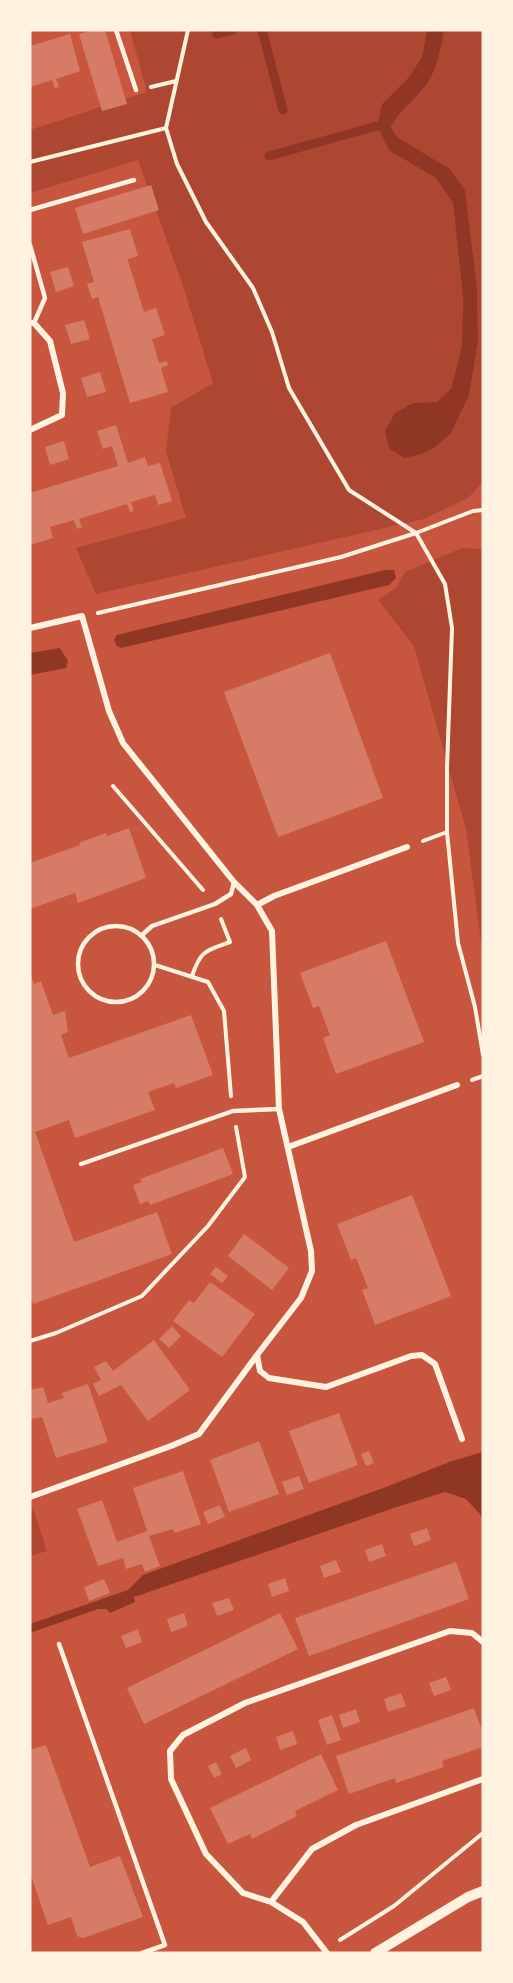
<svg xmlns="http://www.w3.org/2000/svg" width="513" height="1983" font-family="Quicksand,sans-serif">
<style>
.green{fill:#ae4732}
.water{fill:#8f3625}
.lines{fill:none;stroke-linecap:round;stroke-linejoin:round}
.stream{stroke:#8f3625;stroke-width:9}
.building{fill:#d67c66}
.path{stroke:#fff3e0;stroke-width:4}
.service{stroke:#fff3e0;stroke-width:4.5}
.minor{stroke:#fff3e0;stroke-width:6}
.tertiary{stroke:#fff3e0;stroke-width:10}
</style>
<rect width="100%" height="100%" fill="#c8553d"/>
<path class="green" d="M130,30H427L422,57L409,77L382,104L390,151L436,178L453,202L463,297L462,345L451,389L437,402L413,403L395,413L469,395L478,342L477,288L465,190L450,169L397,137L391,127C398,112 411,103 421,91C437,74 440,52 444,30H483V482L468,498L424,519L96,594L76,548L186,518L166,451L171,408L213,383L183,286L138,160L30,193V130L147,92Z
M462,548L481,549L483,551V957L466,829L414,646L378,600L396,588L405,572Z
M33,1508L47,1551L30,1556V1509Z"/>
<path class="water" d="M427,30H444C440,52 437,74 421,91C411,103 398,112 391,127L397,137L450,169L465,190L477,288L478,342L469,395L451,433L434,448L418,455L404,458L389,448L385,431L395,413L413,403L437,402L451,389L462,345L463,297L453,203L436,178L390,151L377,126L382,104L409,77L422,57Z
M385,570H394L396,578L389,585L121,648L117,646L114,640L117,635Z
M60,648L68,661L66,668L30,675V653Z
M483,1452V1521L480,1514L466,1499L445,1492L394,1508L134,1597L135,1602L110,1613L106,1609H98L30,1633V1624L128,1590L143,1575L386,1487L452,1461Z"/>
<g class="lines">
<path class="stream" d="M262,30L283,110
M217,34L233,30
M269,156L377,126"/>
</g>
<path class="building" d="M93,30H105L127,104L102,111L79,34Z
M70,34L80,71L56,79L59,87L55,88L52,80L30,87V46Z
M151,185L159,210L83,234L75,208Z
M130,229L138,256L128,259V261L144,312L156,308L165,335L152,339L159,363L167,361L168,365L161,368L168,392L130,403L98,297L92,299L87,284L94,282L82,242Z
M68,267L74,286L56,292L50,272Z
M84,320L90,339L71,344L65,325Z
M100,372L106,392L87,397L81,378Z
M116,425L128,463L145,457L148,466L160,463L172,501L158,505L155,495L131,502L134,511L130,512L127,504L79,519L82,527L77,529L74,520L50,527L53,538L30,545V493L118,466L112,446L103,449L97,431Z
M64,441L69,459L50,465L45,447Z
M330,653L383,798L278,837L224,692Z
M129,828L146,878L78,903L75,893L30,909V863L80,845L79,843L106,833L107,836Z
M386,941L424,1042L336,1074L323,1038L330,1035L319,1006L313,1008L300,973Z
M30,974L34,984L41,981L53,1015L65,1011L68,1032L61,1035L69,1058L191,1015L213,1075L176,1088L174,1083L148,1092L155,1110L75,1138L69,1120L35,1132L74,1242L157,1212L172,1254L33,1304L30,1296Z
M223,1148L233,1174L150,1205L148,1201L140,1204L133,1185L142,1182L140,1179Z
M412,1195L451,1296L375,1325L362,1290L368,1288L356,1258L351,1260L337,1224Z
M244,1234L289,1268L272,1290L228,1256Z
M216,1267L228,1276L222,1283L210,1274Z
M210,1282L255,1314L222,1357L173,1321L189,1300L194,1303Z
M172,1326L181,1336L169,1348L159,1339Z
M154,1340L190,1390L148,1421L121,1385L99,1396L93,1384L101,1380L94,1367L106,1361L113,1371Z
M88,1384L108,1442L56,1458L42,1417L30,1419V1390L43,1387L48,1403L64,1398L62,1393Z
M339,1413L358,1465L309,1483L289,1431Z
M259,1441L279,1494L229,1512L210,1460Z
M369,1451L374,1463L366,1466L361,1454Z
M183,1471L201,1524L175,1533L173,1529L149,1536L160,1566L145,1572L142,1564L126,1569L123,1558L98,1566L77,1509L102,1500L117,1542L147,1531L133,1488Z
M299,1476L304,1489L287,1495L282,1482Z
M220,1505L225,1517L208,1524L203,1512Z
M427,1528L431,1540L414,1546L410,1534Z
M382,1544L386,1556L369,1562L365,1550Z
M336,1560L341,1572L324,1578L320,1566Z
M456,1562L469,1599L309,1656L295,1618Z
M285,1578L289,1591L272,1597L268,1584Z
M104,1579L110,1593L89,1601L84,1587Z
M229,1598L234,1610L217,1616L212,1603Z
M184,1613L188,1626L171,1632L167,1619Z
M280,1613L298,1649L144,1724L127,1688Z
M138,1629L142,1642L126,1648L121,1636Z
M446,1677L451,1690L434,1696L429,1683Z
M401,1693L406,1706L388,1712L384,1699Z
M474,1708L483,1733V1747L442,1761L444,1767L396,1783L395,1778L349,1794L336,1756Z
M356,1709L360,1722L343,1728L339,1715Z
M332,1715L341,1740L327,1745L318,1720Z
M293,1731L297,1744L280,1750L276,1737Z
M46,1745L90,1867L120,1856L143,1917L83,1938L77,1936L71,1917L48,1925L30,1873V1750Z
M246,1748L251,1760L236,1768L230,1756Z
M321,1754L338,1790L295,1811L297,1816L252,1839L250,1834L228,1844L210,1808Z
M216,1762L222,1774L214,1778L208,1766Z"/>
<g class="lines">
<path class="path" d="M188,30L166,128L177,164L206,222L253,288L272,332L289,388L349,490L416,533L445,584L452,628L447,768V832L458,943L475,1007L483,1055
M151,87L176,81
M30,162L166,128
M98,613L341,557L416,533L473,511L483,510
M113,786L203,890
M423,841L447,832
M155,965L208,982L224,1011L231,1096
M192,976C201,950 205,951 230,942L221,919
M472,1080L483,1076
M30,1341L56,1333L142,1296L208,1226L245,1177L236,1127
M340,1940L394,1906L483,1833"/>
<path class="service" d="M116,30L136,90
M30,210L134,180
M30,245L45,298L34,323
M78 964a38 38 0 1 1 76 0a38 38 0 1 1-76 0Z
M142,935L152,926L215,904L231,894L234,882
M81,1164L233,1111L279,1109
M59,1644L165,1945L142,1953"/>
<path class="minor" d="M30,323H34L50,341L63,393L62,415L30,430
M30,628L82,616L109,711L123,743L234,882L257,905L272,931L279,1109L311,1251L312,1271L301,1298L257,1355L199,1434L171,1446L30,1497
M257,905L274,896L407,847
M288,1147L457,1085
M257,1355L260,1371L269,1378L326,1387L411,1356L422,1355L435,1364L462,1439
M271,1902L312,1849L356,1825L483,1779
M327,1953L303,1922L271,1902L243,1893L206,1854L171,1779L170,1751L183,1735L245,1703L450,1631L472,1633L483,1642"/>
<path class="tertiary" d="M375,1953L468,1897L483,1891"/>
</g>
<rect width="513" height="1983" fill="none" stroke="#fff3e0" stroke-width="63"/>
</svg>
